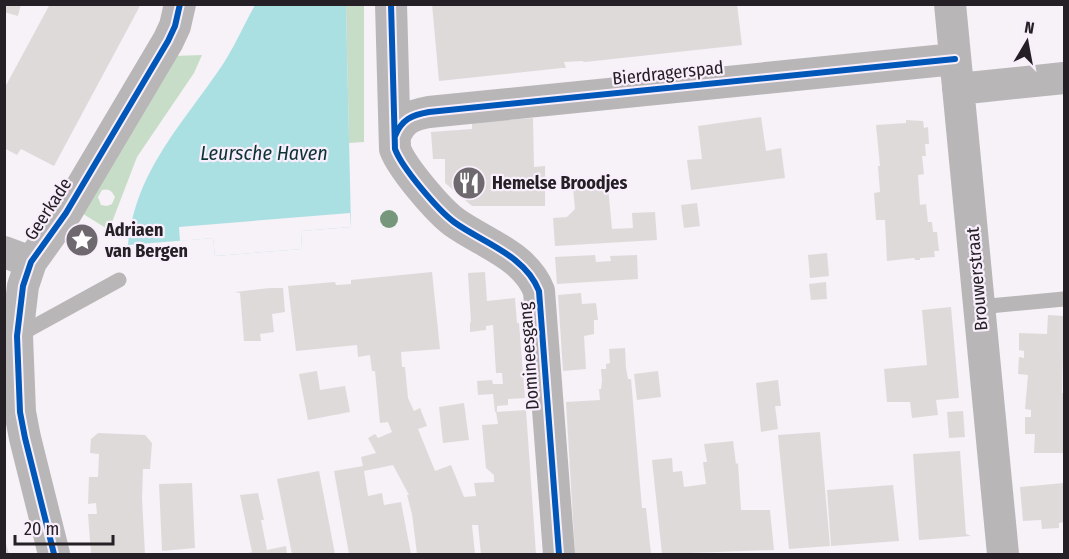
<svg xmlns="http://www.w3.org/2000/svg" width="1069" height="559" font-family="'Fira Sans Condensed',sans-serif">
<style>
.green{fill:#c8ddc8;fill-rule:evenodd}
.water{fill:#abe0e3}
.pier{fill:#f7f1f8}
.building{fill:#dfdada}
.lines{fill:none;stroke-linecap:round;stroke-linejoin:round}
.service{stroke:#b8b6b7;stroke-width:15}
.minor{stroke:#b8b6b7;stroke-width:32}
.cycleway-casing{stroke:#f9eefb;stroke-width:10}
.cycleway{stroke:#0057b8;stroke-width:6}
.tree{fill:#77977d}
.labels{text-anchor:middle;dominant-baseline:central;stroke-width:4.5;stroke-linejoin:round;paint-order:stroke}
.street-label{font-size:18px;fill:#242025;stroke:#f9eefb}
.poi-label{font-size:18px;font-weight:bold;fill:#242025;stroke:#f9eefb;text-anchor:start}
.water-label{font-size:20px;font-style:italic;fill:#0c3334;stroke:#f9eefb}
</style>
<rect width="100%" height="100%" fill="#f7f1f8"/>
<path class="green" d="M346,5H364V142L349,143Z
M202,55L194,73L137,157L109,230L80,212L172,56ZM102,190C109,188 112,191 115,197L112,204L107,206L101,205L98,197Z"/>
<path class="water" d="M255,5H346L351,227L301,231L302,249L215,256L213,238L128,245C136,168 185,122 225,61C236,43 245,23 255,5Z"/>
<path class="pier" d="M350,213L351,227L301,231L302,249L215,256L213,238L180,241L179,227Z"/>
<path class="building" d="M4,4H21L18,16L4,12Z
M50,4H141L54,166L21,149L17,155L4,148V89Z
M432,4H737L742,45L585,62L582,61L564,62L566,68H562L439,81Z
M761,117L766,151L781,148L785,178L691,190L687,160L702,159L698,126Z
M533,118L534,167L545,166V206H472L445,183V159H433L431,132L472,129V122Z
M906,120L923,121L924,128L928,127L929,144H925L926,156H922L924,174L918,175L920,205L926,204L928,222H932L933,232H937L939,251H934L935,257L920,258V260H915L914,258L887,261L885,220H876L874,193L880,192L878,166H880L876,125L906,123Z
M608,187L612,229L633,228L632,213L655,212L657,240L555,246L553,218L567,217L575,209L573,189Z
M697,203L700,226L684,228L681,205Z
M827,253L829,276L810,278L808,255Z
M595,255L596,262L611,261L610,256L637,255L638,279L557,284L555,257Z
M432,272L440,349L401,352L402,367H405L408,398L414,411L420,408L427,426L418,429L435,471L451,465L464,497L476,496L474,483L494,482V475L486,468L482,425L498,424L496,412L526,410L536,554H481L478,525H472L475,554H417L412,514L407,495H409L393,465L364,471L368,496L382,493L384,505L401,502L411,554H349L334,471L363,466L361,457L376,453L368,438L375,434L378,438L392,432L388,422L380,423L375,371H372L370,355L358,357L357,345L296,351L288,286L335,282L336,285L351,284V280Z
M485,272L487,301L515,298L517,323H519L525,398L508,399V405L497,406V412H495L493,394L478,395L477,381L492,380L493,384H503L502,373H496L493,325L486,326V330L470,332V323L471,322L468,273Z
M826,282L827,299L811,300L809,284Z
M270,288H283L285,312L272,314L274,332L260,334L261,341H244L240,293L235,292Z
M581,293L582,304L596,303L598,320H594V334L584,336L586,369L563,371L558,295Z
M951,307L959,398L936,400L938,415L912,418L910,402H887L884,369L927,365L922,310Z
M1048,315L1064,316L1062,393H1064V453H1034L1035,434H1025V417H1031V410L1025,409L1028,375L1018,374L1019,357L1024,358V351L1019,350V333L1047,334Z
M625,348L626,368L628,379H631L642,508H646L651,554H575L566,402L600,400L599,389H601L602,381L601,369H606V364L610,363L609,349Z
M317,371L320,390L345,386L350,412L308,420L299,374Z
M658,371L661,397L637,400L634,374Z
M778,380L781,406H775L778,429L761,432L756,383Z
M464,403L469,440L443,443L439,407Z
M963,411L965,437L949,438L947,412Z
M820,432L830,546L789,549L778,435Z
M98,433L145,435L152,443L150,469H143L142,499L145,554H91L88,514H97L96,503L88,504L89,477H98L99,454L90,453L91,439Z
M733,441L736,464L738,463L741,510H770L774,550L662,554L652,460L672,458L673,472L682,471L684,487L706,484L703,462H707L704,444Z
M960,451L966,534L971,536L919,540L913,454Z
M319,471L335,554H292L277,479Z
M192,483L195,548L162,551L159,484Z
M1064,483V522L1059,523V528L1042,529L1041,520L1023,521L1020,487Z
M893,485L899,541L831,546L827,490Z
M258,493L264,520H261L267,550L286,546L287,554H245L252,552L240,495Z
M4,540H5L9,554H4Z"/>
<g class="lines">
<path class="service" d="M979,307L1064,299
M17,336L119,280"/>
<path class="minor" d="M391,4L395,149C402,168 438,210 454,222C483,243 525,255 539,291L559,554
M950,4L1003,554
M958,89L1064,78
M395,136C402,119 412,115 429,112L955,59
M4,252L31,262
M54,554L25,438L20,412L17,336L23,286L31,262L66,213L168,41L175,26L180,4"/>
<defs>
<path id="cycleway" d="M391,4L395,149C402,168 438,210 454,222C483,243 525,255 539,291L559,554
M395,136C402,119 412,115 429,112L955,59
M54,554L25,438L20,412L17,336L23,286L31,262L66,213L168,41L175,26L180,4"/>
</defs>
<use href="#cycleway" class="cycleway-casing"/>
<use href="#cycleway" class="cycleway"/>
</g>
<circle class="tree" cx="389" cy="219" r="9"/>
<defs>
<symbol id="restaurant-disc" viewBox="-11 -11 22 22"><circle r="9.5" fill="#6e696f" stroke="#f9eefb"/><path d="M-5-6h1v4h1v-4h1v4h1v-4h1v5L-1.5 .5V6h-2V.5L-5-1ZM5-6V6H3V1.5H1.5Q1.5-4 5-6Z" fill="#fff"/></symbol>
<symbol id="sight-disc" viewBox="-11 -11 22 22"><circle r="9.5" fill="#6e696f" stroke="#f9eefb"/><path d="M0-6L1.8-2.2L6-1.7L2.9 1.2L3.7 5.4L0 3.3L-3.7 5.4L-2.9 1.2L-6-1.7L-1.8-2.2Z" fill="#fff"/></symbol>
</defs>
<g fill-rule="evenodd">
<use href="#restaurant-disc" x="450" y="164" width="38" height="38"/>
<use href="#sight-disc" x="63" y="221" width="38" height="38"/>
</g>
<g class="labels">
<g class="street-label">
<text transform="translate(668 73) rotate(-6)">Bierdragerspad</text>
<text transform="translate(48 209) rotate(-57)">Geerkade</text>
<text transform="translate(977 279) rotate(-95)">Brouwerstraat</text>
<text transform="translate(529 356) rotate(-94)">Domineesgang</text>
</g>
<g class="poi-label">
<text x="492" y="183">Hemelse Broodjes</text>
<text x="105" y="230">Adriaen<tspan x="105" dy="21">van Bergen</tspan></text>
</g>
<g class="water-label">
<text x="264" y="153">Leursche Haven</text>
</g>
</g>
<rect width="1069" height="559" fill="none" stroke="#242025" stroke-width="12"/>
<g transform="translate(1027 42) rotate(10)" stroke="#f9eefb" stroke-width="4.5" paint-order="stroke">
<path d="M0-4.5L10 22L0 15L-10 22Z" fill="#242025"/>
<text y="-9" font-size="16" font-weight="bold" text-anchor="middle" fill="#242025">N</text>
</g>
<path d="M15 535v9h98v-9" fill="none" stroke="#242025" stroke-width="3"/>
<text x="24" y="535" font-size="18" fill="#242025" stroke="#f9eefb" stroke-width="4.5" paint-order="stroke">20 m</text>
</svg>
